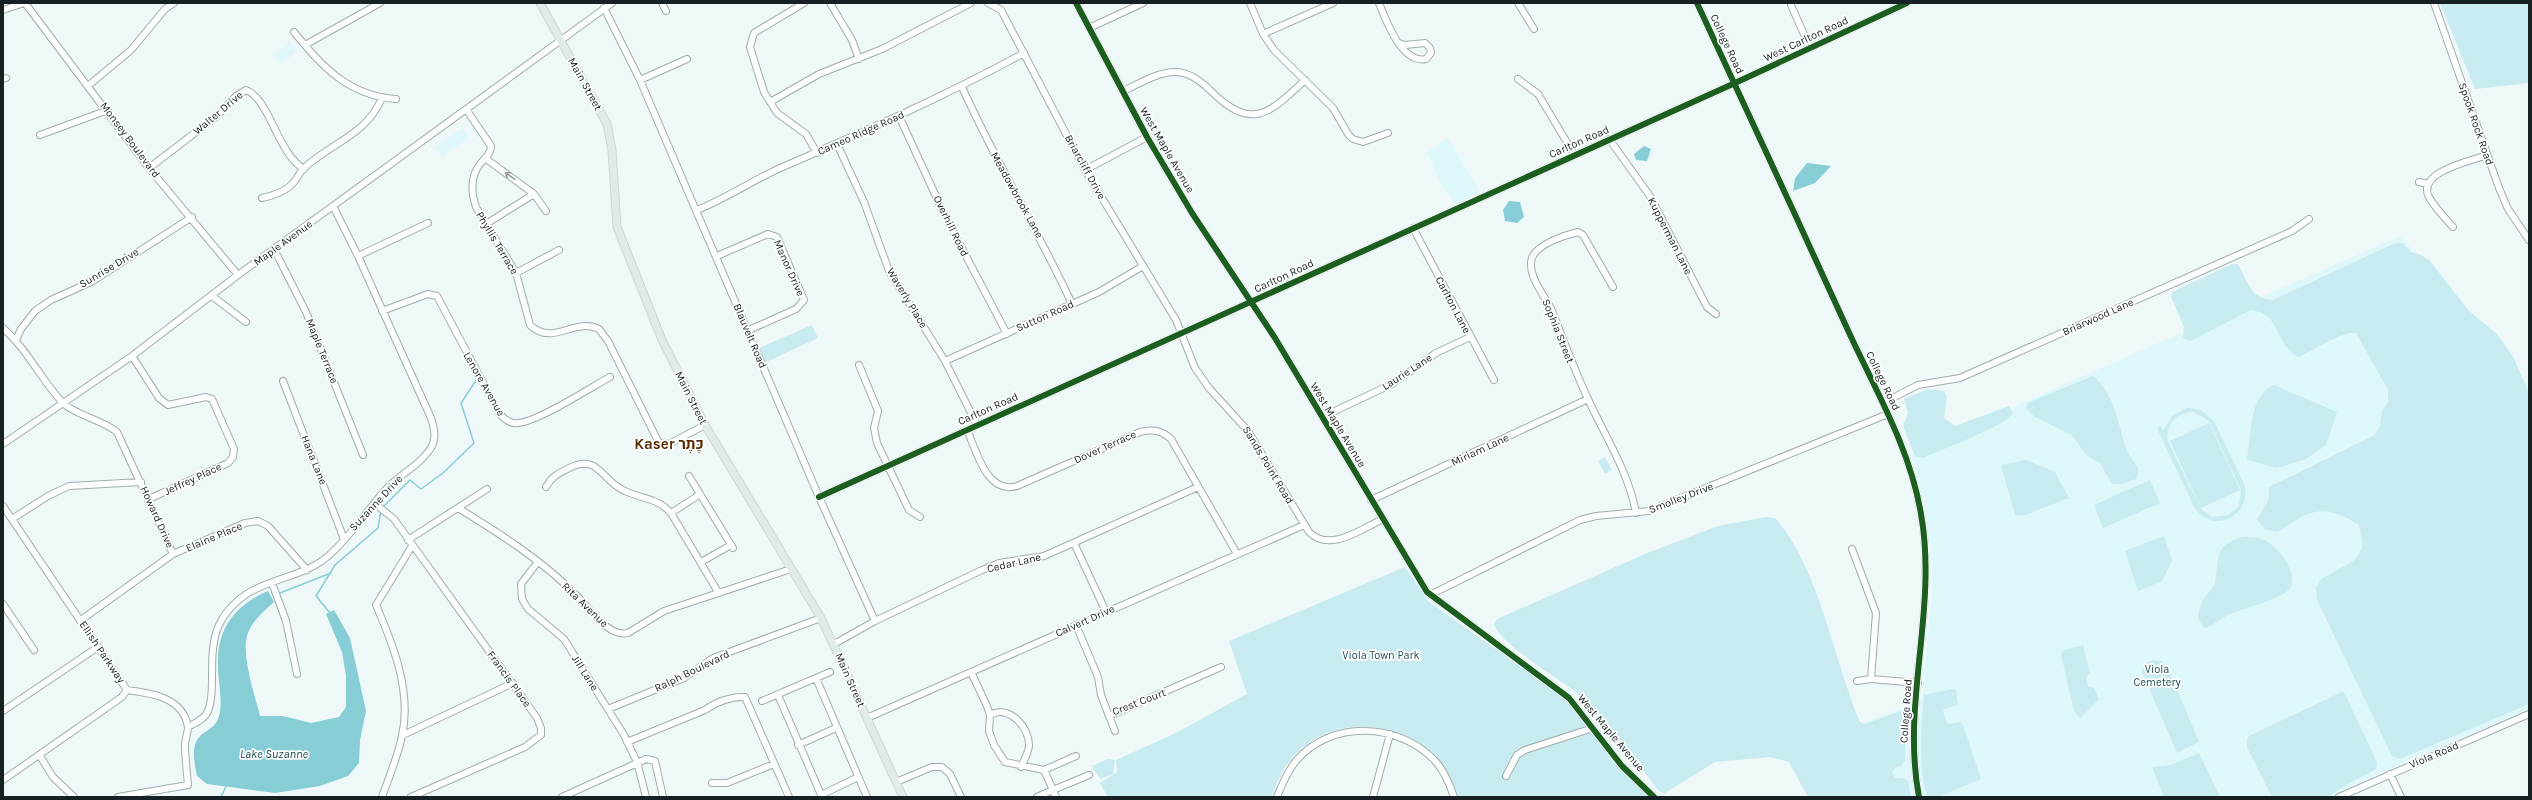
<svg xmlns="http://www.w3.org/2000/svg" width="2532" height="800" font-family="Karla,Heebo,sans-serif">
<style>
.built{fill:#ddf7fa}
.green{fill:#c7ebf0;fill-rule:evenodd}
.water{fill:#86cdd6}
.lines{fill:none;stroke-linecap:round;stroke-linejoin:round}
.stream{stroke:#86cdd6;stroke-width:1.5}
.minor-casing{stroke:#a2acac;stroke-width:8}
.major-casing{stroke:#cfd5d5;stroke-width:9}
.minor{stroke:#fcfefe;stroke-width:6}
.major{stroke:#e1eaeb;stroke-width:7}
.cycleway-casing{stroke:#fff;stroke-width:8}
.cycleway{stroke:#1b5e20;stroke-width:6}
.oneway{stroke:#959b9b}
.labels{text-anchor:middle;dominant-baseline:central;stroke-width:3.5;stroke-linejoin:round;paint-order:stroke}
.street-label{font-size:11px;fill:#172123;stroke:#fff}
.park-label{font-size:11px;fill:#224e54;stroke:#fff}
.water-label{font-size:12px;font-style:italic;fill:#18454a;stroke:#fff}
.district-label{font-size:15px;font-weight:bold;fill:#572c04;stroke:#fff}
</style>
<rect width="100%" height="100%" fill="#eef8f8"/>
<path class="built" d="M289,42L297,51L281,64L274,55Z
M462,128L469,138L442,157L435,148Z
M1448,138L1480,192L1455,204L1441,183L1427,152Z
M2400,236L2529,386V709L2351,786L2332,797H1811L1792,750L1921,701L1932,596V557L1924,500L1910,453Z"/>
<path class="green" d="M2440,3H2529V83L2475,89Z
M2403,243L2411,252L2421,255L2430,261L2469,311L2497,334L2514,358L2529,394V704L2400,759L2392,756L2317,600L2316,588L2321,579L2355,560L2363,546L2359,525C2324,503 2310,509 2278,532L2265,529L2257,520L2269,498V487L2375,435L2380,426L2382,411L2388,402V390L2356,333C2341,331 2314,351 2298,357C2274,344 2282,314 2251,310L2190,341L2183,338L2184,327L2171,297L2172,292L2232,264H2238C2247,281 2252,300 2273,300L2393,244Z
M812,325L818,338L762,364L757,349Z
M2093,376C2114,393 2118,424 2126,448C2129,456 2135,463 2139,470L2136,479L2122,484H2112L2100,463L2087,456L2072,435L2035,417L2026,408L2028,403Z
M2274,385L2337,412L2326,445L2306,459L2277,468L2247,460C2251,437 2249,394 2274,385Z
M1928,389L1944,391L1947,397L1944,418L1955,426L2009,406L2013,413C2006,426 1940,450 1923,458L1915,456L1903,426L1908,413L1904,399Z
M2187,408L2201,410L2214,421L2244,484C2253,512 2217,535 2197,511C2192,505 2189,495 2185,487C2175,467 2166,448 2157,428L2161,426L2163,431L2173,415ZM2192,412L2204,417L2210,423L2241,490L2239,506L2228,515L2212,517L2201,509L2168,442C2165,426 2175,413 2192,412Z
M2209,423L2240,490L2201,508L2170,441Z
M1605,457L1612,470L1605,474L1598,461Z
M2026,460L2055,472L2069,498L2022,516L2015,515L2001,465Z
M2150,480L2160,503L2103,528L2094,505Z
M1766,517L1775,518C1820,569 1833,659 1860,722L1865,724L1901,711L1906,712L1905,760L1902,765L1895,768L1892,773L1895,778H1903L1908,781L1911,797H1808L1789,762L1770,757L1715,762L1665,793L1660,792C1635,762 1602,713 1573,690C1555,677 1499,642 1494,624L1497,619L1645,554L1718,526Z
M2164,536L2172,561L2162,581L2138,591L2125,551Z
M2243,537C2248,537 2254,537 2259,538C2274,541 2300,572 2290,588C2282,600 2242,608 2228,615C2220,619 2213,626 2204,628L2198,618C2199,609 2201,601 2207,595C2210,591 2214,587 2215,582C2220,558 2212,546 2243,537Z
M1405,567L1428,601L1568,701L1620,768L1650,797H1458C1429,705 1297,701 1272,797H1108L1100,783L1117,772L1116,760L1176,733L1247,694L1229,641Z
M2083,645L2090,673L2086,677L2088,686L2094,688L2099,699L2080,718L2074,711L2061,654L2064,650Z
M2153,660L2162,661L2168,668L2199,742L2177,753L2142,672L2145,664Z
M1953,689L1956,690L1958,704L1943,710L1947,724L1960,722L1963,725L1981,779L1938,797H1929C1917,785 1922,713 1924,695Z
M2342,692L2345,694L2376,760L2377,766L2375,770L2349,783L2328,797H2272L2247,747V739L2249,736Z
M2199,753L2220,797H2164L2152,767L2171,765Z
M1108,759L1115,760L1113,774L1100,779L1092,766Z"/>
<path class="water" d="M1644,146L1651,149L1647,161L1636,160L1634,154Z
M1807,163L1831,166L1815,183L1793,191L1795,178Z
M1509,201L1520,202L1524,217L1517,223L1505,221L1503,210Z
M268,591L274,602C264,611 253,620 248,633C240,652 255,696 260,716H283L311,723L339,717L346,707V676L342,652L326,614L334,610L350,638L366,711L360,740L359,763L348,776L320,786L275,793L207,784L197,776C195,765 191,751 197,740C202,731 214,730 218,719C224,703 218,683 218,667C216,629 235,605 268,591Z"/>
<g class="lines">
<path class="stream" d="M383,507L410,480L421,489L443,473L474,443L461,403L477,379
M280,593L331,573
M330,613L316,596L335,565L378,528L381,510
M221,797L227,784"/>
<defs>
<path id="minor" d="M25,3L149,168L238,275
M662,3L666,11
M804,3L754,33L750,47L764,92L777,113L806,134L817,153
M830,3L852,40L859,59
M988,3L1001,10L1085,170L1176,320L1195,368L1209,388L1248,431L1309,532C1330,553 1361,529 1383,519
M1076,3L1147,137L1192,213L1275,338L1427,592L1569,698L1622,766L1654,797
M1250,3L1263,34L1274,50L1333,108L1348,134L1353,139L1363,142L1388,133
M1379,3C1386,21 1402,64 1426,59L1431,53L1430,48L1425,43L1405,45L1399,43
M1518,3L1534,29
M1697,3C1747,111 1797,218 1846,326C1874,388 1910,447 1921,514C1938,609 1901,703 1919,797
M2434,3L2499,188L2508,209L2529,240
M1791,5L1810,48
M604,8L640,80L819,497L875,621L834,644
M3,10L24,3
M1089,28L1143,3
M294,32C321,66 349,96 396,99
M1263,34L1333,3
M305,45L380,3
M3,79L6,78
M1518,79L1538,94L1574,154
M640,80L687,59
M89,85L131,50L165,9L174,3
M962,87C995,161 1038,230 1072,304
M1123,91C1139,84 1159,71 1177,72C1191,73 1202,82 1211,91C1252,132 1270,113 1305,80
M770,102L819,74L882,49L971,3
M466,109L491,146C491,154 484,159 480,164C470,177 471,192 476,207L516,273L530,325C553,347 574,317 599,329L608,341L659,443L669,444L705,425
M899,116L946,218L1007,334
M40,135L108,110
M1609,139L1650,196L1707,307L1716,314
M837,144L864,202L889,271L945,361L977,425
M485,158L534,194L546,211
M149,168L217,116L236,96L246,90C270,99 277,153 304,169
M1085,170L1147,137
M2419,182L2428,184
M262,198C272,196 286,191 292,184C297,180 299,173 303,169C330,143 366,136 382,98
M697,210C725,199 750,182 778,169C861,133 944,97 1024,53
M486,224L534,194
M2453,227C2445,218 2435,208 2429,197C2416,172 2471,161 2487,155
M1413,228L1494,380
M274,249L306,312L363,455
M358,256L428,223
M717,256L768,234L777,237L804,300L796,309L749,330
M516,273L559,250
M1613,287L1583,235L1578,232C1565,235 1537,244 1532,258C1526,275 1546,297 1552,311C1564,341 1574,369 1588,399C1605,436 1629,473 1636,513
M212,296L246,322
M382,311L428,294L437,296L499,413C503,418 507,422 514,423C532,426 591,387 610,377
M3,328C28,350 41,380 63,403C73,414 103,420 117,432L173,554L81,620
M16,340L21,329L35,311L51,300L93,281L192,217
M132,356L159,398L168,405L206,397L212,399L234,449L233,457L228,463L149,499
M945,361L1099,292L1143,266
M859,365L878,411L874,428L877,443L909,510L920,517
M283,381L344,539
M1883,403L1918,385L1960,378L2292,231L2309,219
M1322,417L1392,384L1436,353L1470,337
M967,430C977,452 987,495 1017,486L1140,432C1153,429 1161,430 1171,439L1237,554
M3,444L132,356L238,275L612,3
M689,476L733,548
M546,487C552,476 558,474 569,468C599,453 601,481 625,491C642,499 658,498 671,513L718,592
M819,497L1735,83L1907,3
M1371,500L1588,399
M374,503L394,519L537,718L541,728V735L525,747L411,797
M3,506L127,690
M458,508C499,533 543,561 576,595C589,608 609,638 628,633L664,611L791,569
M671,513L699,495
M12,519L48,496L69,486L141,482
M408,540L487,489
M1074,543L1106,612
M1852,549L1876,613L1871,679
M173,554L245,523L258,521L268,526L307,570
M701,562L731,545
M537,563L521,584L522,599L528,609L564,639L624,735L637,762L646,797
M272,583L286,621L297,674
M1430,595L1580,520L1596,516L1649,511L1888,414
M3,604L34,650
M875,621L982,570L999,563L1044,556L1198,487
M1076,625L1098,677L1101,695L1109,716L1221,667
M971,672L987,706L990,715L989,731L994,745L1005,762L1044,770L1076,756
M816,678L867,797
M1857,681L1871,679L1918,683
M778,695L822,797
M762,701L830,672
M608,709L684,678L713,658L821,618
M3,711L98,647
M990,715C1008,704 1030,727 1029,746C1028,754 1024,760 1021,767
M1109,716L1115,731
M867,718L1304,525
M188,727C195,723 205,719 208,711C212,701 212,690 212,681C212,643 212,619 245,595C270,578 303,577 327,557C350,538 368,508 389,486C401,474 418,466 428,452C437,442 435,430 431,418L358,256L333,206
M403,735L513,683
M627,742L705,710C716,702 732,696 745,697L789,797
M798,745L836,728
M40,756L53,777L74,797
M2390,774L2401,797
M1506,776L1517,755L1525,750L1593,728
M3,780L122,697L127,690
M896,782L932,767H942L950,774L961,797
M712,783H727L774,764
M821,795L858,777
M118,797L188,785C187,772 185,758 185,745C185,739 188,733 188,727C183,697 151,693 127,690
M382,797C389,777 398,756 402,736C412,692 393,644 376,605L412,546
M562,797L646,759L655,761L663,797
M1037,797L1053,790L1044,770
M1056,797L1053,790L1089,775
M1277,797C1282,784 1287,773 1295,762C1330,719 1400,722 1436,762C1445,772 1450,785 1454,797
M1373,797L1390,734
M2339,797L2529,714"/>
<path id="major" d="M540,3L607,124L612,150L617,227L662,340L705,425L821,618L903,797"/>
</defs>
<use href="#minor" class="minor-casing"/>
<use href="#major" class="major-casing"/>
<use href="#minor" class="minor"/>
<use href="#major" class="major"/>
<defs>
<path id="cycleway" d="M1076,3L1147,137L1192,213L1275,338L1427,592L1569,698L1622,766L1654,797
M1697,3C1747,111 1797,218 1846,326C1874,388 1910,447 1921,514C1938,609 1901,703 1919,797
M819,497L1735,83L1907,3"/>
</defs>
<use href="#cycleway" class="cycleway-casing"/>
<use href="#cycleway" class="cycleway"/>
</g>
<defs><path id="oneway-shaft" d="M-6 0H5M1.5-3L5.5 0L1.5 3" fill="none" stroke-width="1.6" stroke-linecap="round" stroke-linejoin="round"/></defs>
<use class="oneway" href="#oneway-shaft" transform="translate(510 176) rotate(-145)"/>
<g class="labels">
<g class="street-label">
<text transform="translate(1806 39) rotate(-25)">West Carlton Road</text>
<text transform="translate(1727 44) rotate(65)">College Road</text>
<text transform="translate(585 84) rotate(61)">Main Street</text>
<text transform="translate(218 113) rotate(-40)">Walter Drive</text>
<text transform="translate(2476 124) rotate(71)">Spook Rock Road</text>
<text transform="translate(861 133) rotate(-24)">Cameo Ridge Road</text>
<text transform="translate(130 140) rotate(53)">Monsey Boulevard</text>
<text transform="translate(1579 142) rotate(-24)">Carlton Road</text>
<text transform="translate(1167 150) rotate(60)">West Maple Avenue</text>
<text transform="translate(1085 167) rotate(61)">Briarcliff Drive</text>
<text transform="translate(1017 195) rotate(61)">Meadowbrook Lane</text>
<text transform="translate(951 226) rotate(64)">Overhill Road</text>
<text transform="translate(1670 236) rotate(63)">Kupperman Lane</text>
<text transform="translate(283 243) rotate(-36)">Maple Avenue</text>
<text transform="translate(497 243) rotate(59)">Phyllis Terrace</text>
<text transform="translate(109 268) rotate(-31)">Sunrise Drive</text>
<text transform="translate(789 268) rotate(66)">Manor Drive</text>
<text transform="translate(1284 276) rotate(-25)">Carlton Road</text>
<text transform="translate(907 298) rotate(59)">Waverly Place</text>
<text transform="translate(1453 305) rotate(62)">Carlton Lane</text>
<text transform="translate(1045 316) rotate(-24)">Sutton Road</text>
<text transform="translate(2098 317) rotate(-24)">Briarwood Lane</text>
<text transform="translate(1558 331) rotate(68)">Sophia Street</text>
<text transform="translate(750 336) rotate(67)">Blauvelt Road</text>
<text transform="translate(322 351) rotate(68)">Maple Terrace</text>
<text transform="translate(1407 372) rotate(-33)">Laurie Lane</text>
<text transform="translate(1883 381) rotate(64)">College Road</text>
<text transform="translate(484 384) rotate(60)">Lenore Avenue</text>
<text transform="translate(691 398) rotate(63)">Main Street</text>
<text transform="translate(988 409) rotate(-24)">Carlton Road</text>
<text transform="translate(1338 425) rotate(59)">West Maple Avenue</text>
<text transform="translate(1105 447) rotate(-24)">Dover Terrace</text>
<text transform="translate(1480 450) rotate(-25)">Miriam Lane</text>
<text transform="translate(314 460) rotate(68)">Hana Lane</text>
<text transform="translate(1268 465) rotate(59)">Sands Point Road</text>
<text transform="translate(193 479) rotate(-25)">Jeffrey Place</text>
<text transform="translate(1681 498) rotate(-21)">Smolley Drive</text>
<text transform="translate(376 503) rotate(-47)">Suzanne Drive</text>
<text transform="translate(157 517) rotate(66)">Howard Drive</text>
<text transform="translate(214 537) rotate(-23)">Elaine Place</text>
<text transform="translate(1014 563) rotate(-13)">Cedar Lane</text>
<text transform="translate(585 605) rotate(44)">Rita Avenue</text>
<text transform="translate(1085 621) rotate(-24)">Calvert Drive</text>
<text transform="translate(102 652) rotate(56)">Ellish Parkway</text>
<text transform="translate(692 671) rotate(-26)">Ralph Boulevard</text>
<text transform="translate(585 673) rotate(58)">Jill Lane</text>
<text transform="translate(509 679) rotate(54)">Francis Place</text>
<text transform="translate(850 680) rotate(66)">Main Street</text>
<text transform="translate(1139 702) rotate(-21)">Crest Court</text>
<text transform="translate(1906 711) rotate(-86)">College Road</text>
<text transform="translate(1611 733) rotate(50)">West Maple Avenue</text>
<text transform="translate(2434 755) rotate(-23)">Viola Road</text>
</g>
<g class="park-label">
<text x="1381" y="655">Viola Town Park</text>
<text x="2157" y="669">Viola<tspan x="2157" dy="13">Cemetery</tspan></text>
</g>
<g class="water-label">
<text x="274" y="754">Lake Suzanne</text>
</g>
<g class="district-label">
<text x="669" y="444">Kaser כֶּתֶר</text>
</g>
</g>
<rect width="2532" height="800" fill="none" stroke="#172123" stroke-width="8"/>
</svg>
